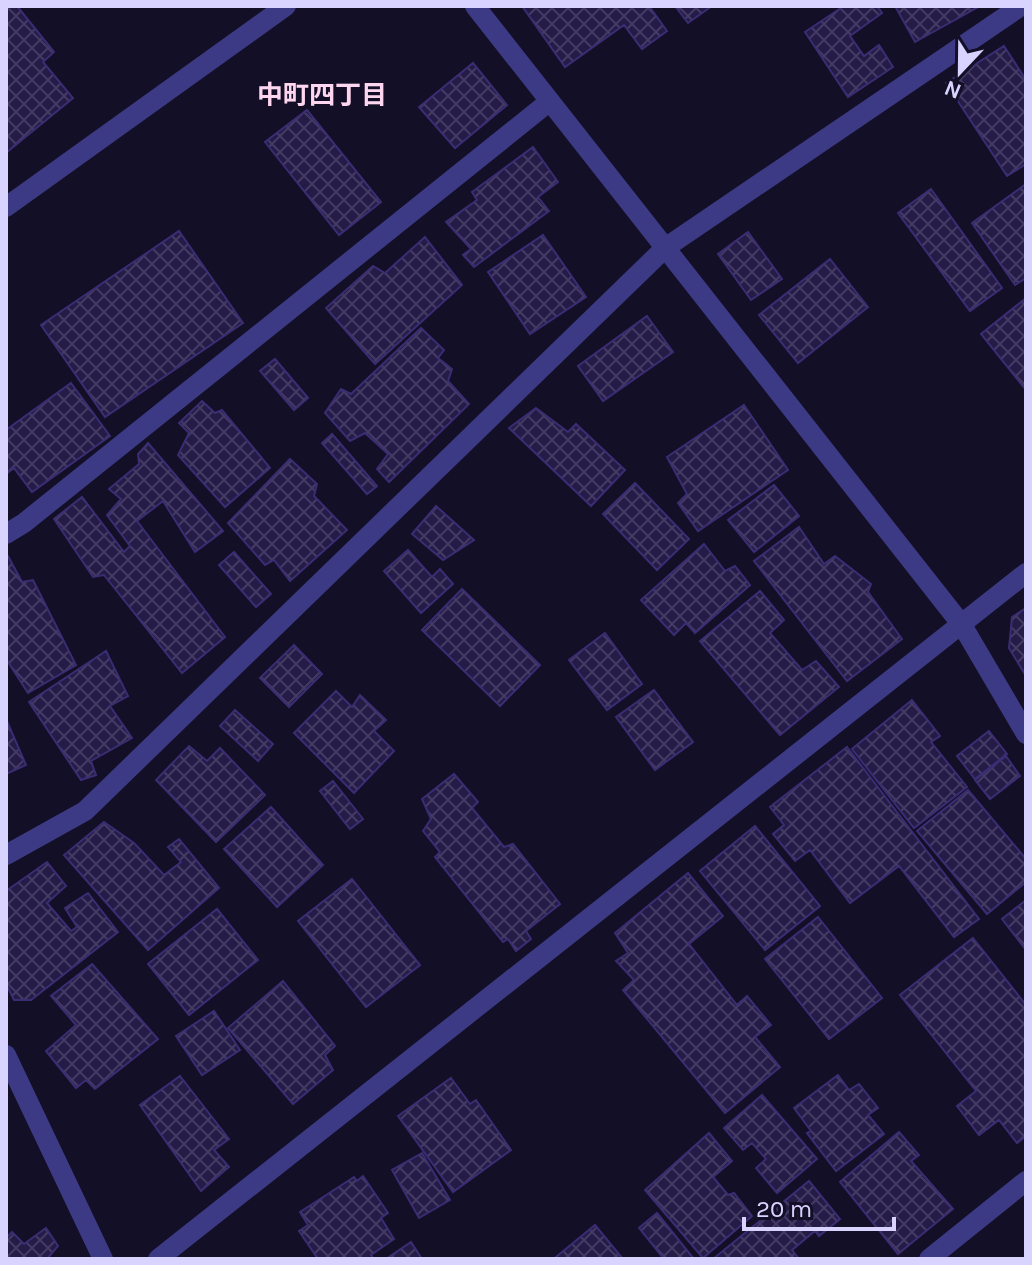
<svg xmlns="http://www.w3.org/2000/svg" width="1032" height="1265" font-family="Karla,'Noto Sans JP',sans-serif">
<style>
.building{fill:url(#building-cross-hatch);stroke:#3b2d73;stroke-width:2}
.lines{fill:none;stroke-linecap:round;stroke-linejoin:round}
.minor{stroke:#3d3a85;stroke-width:20}
.labels{text-anchor:middle;dominant-baseline:central;stroke-width:7;stroke-linejoin:round;paint-order:stroke}
.neighbourhood-label{font-size:26px;font-weight:bold;fill:#ffd6f0;stroke:#130f26}
</style>
<defs>
<pattern id="building-cross-hatch" width="8" height="8" patternUnits="userSpaceOnUse" patternTransform="scale(2)"><rect width="8" height="8" fill="#241b47"/><path d="M0 0l8 8M0 8l8-8" fill="none" stroke="#433b63"/></pattern>
</defs>
<rect width="100%" height="100%" fill="#130f26"/>
<path class="building" d="M6,6H17L54,52L43,62L73,98L6,153Z
M522,6H649L667,31L642,49L624,25L565,67Z
M675,6H712L688,23Z
M844,6H877L882,13L850,36L864,56L879,45L893,67L848,97L805,32Z
M895,6H980L915,42Z
M1004,46L1026,80V164L1007,176L946,83Z
M473,63L507,105L455,148L419,107Z
M307,110L381,202L339,235L265,142Z
M533,147L558,182L538,197L549,211L474,267L463,255L471,249L446,222L477,200L472,192Z
M1026,184V278L1015,285L972,223Z
M931,189L1002,288L970,311L898,213Z
M179,231L243,323L105,417L41,325Z
M748,232L782,279L751,300L718,254Z
M543,235L586,297L530,334L488,272Z
M425,237L462,285L375,364L326,308L373,266L385,273Z
M830,259L868,307L798,363L759,315Z
M1026,298V390L981,334Z
M647,316L673,352L603,401L578,366Z
M421,328L444,350L438,358L452,369L448,381L469,404L389,482L377,469L388,454L365,433L350,441L325,413L341,389L351,394Z
M275,359L308,398L294,410L260,371Z
M71,383L110,436L32,492L14,468L6,474V430Z
M202,401L215,413L222,410L270,468L225,507L178,455L189,433L179,423Z
M744,405L788,470L698,531L678,503L687,494L667,457Z
M536,408L568,432L576,424L625,470L591,506L509,428Z
M332,434L377,486L367,494L322,443Z
M148,443L223,531L195,552L163,501L137,521L225,637L182,673L104,575L93,577L54,519L82,497L124,552L130,546L107,515L121,499L109,489L139,464L138,454Z
M290,459L317,484L314,496L347,530L290,581L274,560L265,565L228,523Z
M635,483L689,539L657,570L603,514Z
M774,485L799,516L754,552L728,520Z
M436,506L474,540L443,560L412,534Z
M799,527L824,564L835,556L871,584L868,592L902,639L847,681L754,561Z
M704,544L725,571L735,566L750,585L695,633L686,623L674,635L641,600Z
M408,550L432,577L440,569L453,584L421,613L384,571Z
M234,552L271,594L256,607L219,565Z
M8,556L22,582L33,580L76,665L28,693L6,659V557Z
M462,589L540,665L500,706L422,630Z
M760,591L784,620L770,633L802,670L816,661L839,687L780,735L700,641Z
M1026,608V676L1009,648L1012,617Z
M605,633L642,684L607,710L569,660Z
M294,645L322,674L289,707L260,678Z
M106,651L128,696L110,706L132,738L91,761L96,775L81,780L29,702Z
M654,690L693,742L655,770L616,717Z
M336,691L352,707L360,695L386,720L374,731L394,751L354,793L294,733Z
M912,700L940,736L931,742L967,787L914,828L852,749Z
M235,710L273,744L258,761L220,726Z
M6,719L26,765L6,774Z
M989,731L1007,754L975,779L957,756Z
M189,746L207,761L220,748L265,795L216,842L156,780Z
M847,747L979,919L954,937L899,866L850,903L810,850L795,861L773,834L784,825L770,807Z
M1006,756L1020,776L990,799L975,780Z
M454,774L478,802L472,808L504,847L513,844L560,904L526,931L531,939L516,951L508,939L503,942L435,857L440,852L423,831L431,819L422,799Z
M333,781L363,819L350,829L320,791Z
M968,790L1026,859V882L987,914L917,831Z
M271,807L323,865L277,907L224,849Z
M104,822L134,843L164,875L181,862L168,847L179,839L219,888L148,950L64,855Z
M755,826L820,906L765,950L700,871Z
M47,862L66,886L47,903L71,931L77,927L65,908L88,893L118,932L31,1000H14L6,984V891Z
M688,873L723,916L689,944L737,1005L747,996L771,1025L755,1037L780,1067L725,1113L623,990L634,980L616,961L628,953L615,933Z
M352,879L420,965L366,1007L298,921Z
M1026,900V950L1002,919Z
M217,909L258,960L189,1015L148,964Z
M818,917L882,998L829,1039L765,959Z
M973,938L1026,1005V1136L1017,1143L999,1120L979,1135L957,1106L976,1091L900,995Z
M92,964L158,1039L95,1089L86,1080L76,1088L46,1051L76,1025L51,996Z
M283,981L335,1046L325,1055L333,1070L293,1104L228,1028Z
M214,1011L240,1050L202,1075L176,1036Z
M838,1075L849,1090L859,1084L878,1108L868,1115L884,1134L836,1171L807,1133L811,1131L794,1108Z
M180,1076L229,1139L214,1150L229,1167L201,1191L140,1105Z
M451,1078L470,1104L476,1100L511,1150L453,1192L398,1116Z
M762,1095L817,1159L777,1193L756,1168L766,1159L752,1143L743,1150L724,1128Z
M899,1132L919,1155L911,1161L953,1209L898,1254L840,1182Z
M709,1133L732,1161L713,1177L728,1195L734,1193L752,1216L703,1258L645,1190Z
M422,1153L450,1200L419,1218L392,1170Z
M363,1176L388,1213L381,1218L394,1239L371,1255L374,1259H318L299,1231L308,1225L300,1212L354,1177L357,1181Z
M809,1181L840,1219L819,1236L815,1231L792,1250L799,1259H713Z
M657,1213L694,1259H664L639,1228Z
M595,1225L623,1259H557L556,1257Z
M46,1228L58,1246L47,1259H6V1238L12,1232L24,1244Z
M411,1242L422,1259H386Z"/>
<g class="lines">
<path class="minor" d="M475,6L962,625L1026,734
M6,207L286,6
M6,534L24,523L550,101
M6,855L85,811L665,248L1021,6
M6,1055L103,1259
M158,1259L1026,573
M929,1259L1026,1181"/>
</g>
<g class="labels">
<g class="neighbourhood-label">
<text x="322" y="95">中町四丁目</text>
</g>
</g>
<rect width="1032" height="1265" fill="none" stroke="#d9d4ff" stroke-width="16"/>
<g transform="translate(960 72) rotate(202)" stroke="#130f26" stroke-width="6" paint-order="stroke">
<path d="M0-6L14 30L0 20L-14 30Z" fill="#d9d4ff"/>
<text y="-12" font-size="22" font-weight="bold" text-anchor="middle" fill="#d9d4ff">N</text>
</g>
<path d="M744 1217v12h150v-12" fill="none" stroke="#d9d4ff" stroke-width="4"/>
<text x="756" y="1217" font-size="24" fill="#d9d4ff" stroke="#130f26" stroke-width="6" paint-order="stroke">20 m</text>
</svg>
